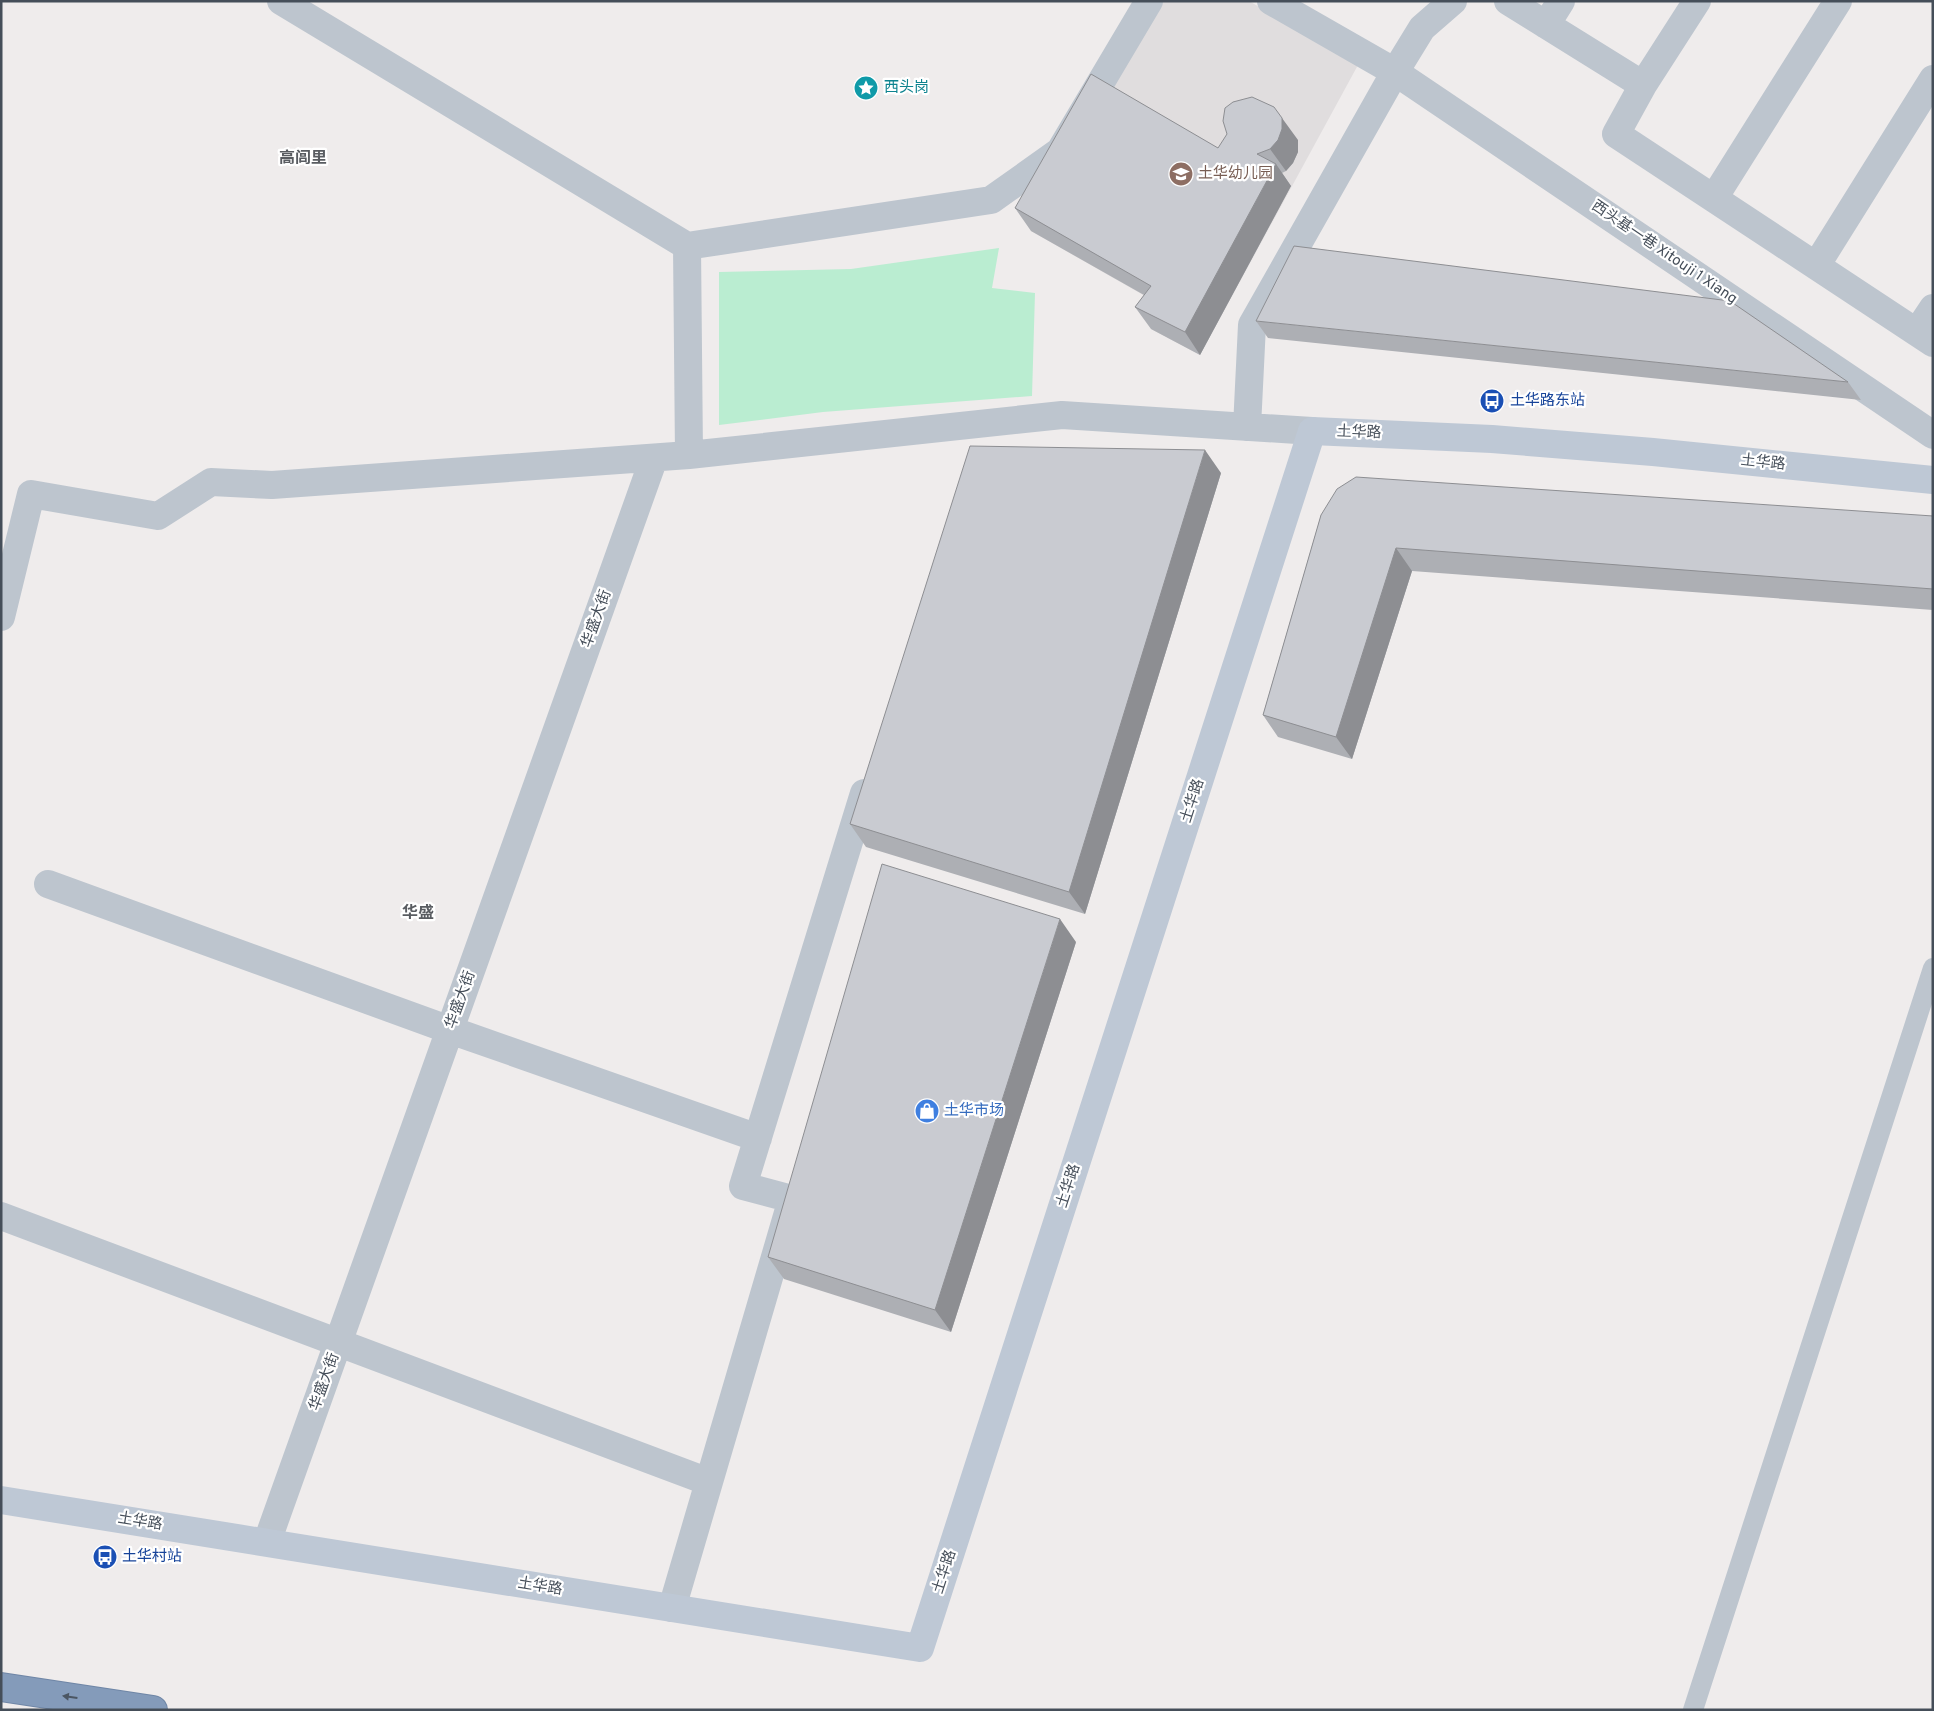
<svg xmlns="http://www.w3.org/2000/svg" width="1934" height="1711" font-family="Overpass,'Noto Sans SC',sans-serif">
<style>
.education{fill:#e0ddde}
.green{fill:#baedd1}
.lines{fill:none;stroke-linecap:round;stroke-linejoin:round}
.highway-casing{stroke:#6f86a6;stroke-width:30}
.lane{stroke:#bdc5ce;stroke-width:20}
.street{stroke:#bdc5ce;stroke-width:28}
.secondary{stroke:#bec8d5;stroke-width:28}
.highway{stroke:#849bba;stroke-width:28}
.wall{fill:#adafb4}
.shaded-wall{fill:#8d8e92}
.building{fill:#c9cbd1;stroke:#8d8e92}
.oneway{fill:#4b5663}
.labels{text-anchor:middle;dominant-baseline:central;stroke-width:4.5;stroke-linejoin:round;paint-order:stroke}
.culture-label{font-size:15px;fill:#0d838f;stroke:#fff;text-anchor:start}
.education-label{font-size:15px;fill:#785e54;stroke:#fff;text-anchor:start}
.street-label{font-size:15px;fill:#454e59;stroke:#fff}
.transit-label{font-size:15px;fill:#164399;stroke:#fff;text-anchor:start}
.shop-label{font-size:15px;fill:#366cbe;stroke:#fff;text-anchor:start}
.neighbourhood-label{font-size:16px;font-weight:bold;fill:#595c61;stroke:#fff}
</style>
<rect width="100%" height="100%" fill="#efecec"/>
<path class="education" d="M1160,1H1249L1358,65L1200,355L1151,329L1166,308L1031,231Z"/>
<path class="green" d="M999,248L992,288L1035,293L1032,396L823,412L719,425V272L851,269Z"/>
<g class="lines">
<defs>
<path id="highway" d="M1,1687L153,1710"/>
</defs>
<use href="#highway" class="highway-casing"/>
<path class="lane" d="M1693,1710L1933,968"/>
<path class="street" d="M281,1L687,246L689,455
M1271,1L1395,72L1933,435
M1508,1L1643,85
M1697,1L1643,85L1616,134L1933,343
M1546,25L1561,1
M1714,198L1838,1
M687,246L991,200L1060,151L1149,1
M1816,266L1933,79
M1917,332L1933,308
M1247,427L1252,325L1395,72L1422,28L1453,1
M1,617L31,494L158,516L211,482L272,485L689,455L1062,415L1312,431
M48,884L450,1030L758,1138
M1,1216L709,1482
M267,1542L654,458
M672,1608L792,1199L743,1186L864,793"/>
<path class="secondary" d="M1,1500L920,1648L1312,431L1492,439L1653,452L1933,480"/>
<use href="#highway" class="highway"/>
</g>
<path class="wall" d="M1298,140V152L1293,163L1286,171L1282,173L1291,186L1200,355L1151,329L1135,307L1144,295L1031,231L1015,208L1218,148Z
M1256,321L1848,382L1861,400L1268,338Z
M1221,473L1085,914L866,847L850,824Z
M1321,515L1933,516V610L1412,571L1352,759L1278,737L1263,715Z
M1076,942L951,1332L784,1279L768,1257Z"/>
<path class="shaded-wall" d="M1282,118L1298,140V152L1293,163L1286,171L1270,149Z
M1276,164L1291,186L1200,355L1185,332Z
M1205,450L1221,473L1085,914L1069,892Z
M1396,548L1412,571L1352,759L1336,737Z
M1060,919L1076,942L951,1332L935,1310Z"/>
<path class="building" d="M1091,74L1218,148L1227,134L1223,121L1225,108L1233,102L1252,97L1274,107L1282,118V129L1278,140L1270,149L1257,154L1276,164L1185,332L1135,307L1151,286L1015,208Z
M1294,246L1730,301L1848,382L1256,321Z
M970,446L1205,450L1069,892L850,824Z
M1356,477L1933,516V589L1396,548L1336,737L1263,715L1321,515L1337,489Z
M882,864L1060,919L935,1310L768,1257Z"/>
<defs><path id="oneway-solid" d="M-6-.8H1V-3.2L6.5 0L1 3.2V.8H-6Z" transform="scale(1.25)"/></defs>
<use class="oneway" href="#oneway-solid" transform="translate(70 1697) rotate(-172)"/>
<defs>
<symbol id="sight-disc" viewBox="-11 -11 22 22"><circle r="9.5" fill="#0f9aa8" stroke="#fff"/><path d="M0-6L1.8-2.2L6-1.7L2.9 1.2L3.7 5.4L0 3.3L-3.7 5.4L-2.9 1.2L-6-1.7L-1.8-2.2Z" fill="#fff"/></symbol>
<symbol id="school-disc" viewBox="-11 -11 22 22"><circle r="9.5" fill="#8d6e63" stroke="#fff"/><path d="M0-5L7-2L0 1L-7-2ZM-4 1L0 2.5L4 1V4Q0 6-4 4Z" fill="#fff"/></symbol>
<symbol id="bus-disc" viewBox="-11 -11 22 22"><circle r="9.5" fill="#1a4fb4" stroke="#fff"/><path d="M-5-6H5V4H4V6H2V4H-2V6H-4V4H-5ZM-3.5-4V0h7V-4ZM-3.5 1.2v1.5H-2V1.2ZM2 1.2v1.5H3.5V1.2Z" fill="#fff"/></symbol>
<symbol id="shop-disc" viewBox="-11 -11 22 22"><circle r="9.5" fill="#3f7fe0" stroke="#fff"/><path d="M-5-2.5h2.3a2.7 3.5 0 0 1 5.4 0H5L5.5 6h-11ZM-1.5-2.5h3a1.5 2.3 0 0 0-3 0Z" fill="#fff"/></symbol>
</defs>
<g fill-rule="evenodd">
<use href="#sight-disc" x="852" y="74" width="28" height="28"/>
<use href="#school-disc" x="1167" y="160" width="28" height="28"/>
<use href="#bus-disc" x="1478" y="387" width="28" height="28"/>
<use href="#shop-disc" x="913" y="1097" width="28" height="28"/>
<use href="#bus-disc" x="91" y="1543" width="28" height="28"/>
</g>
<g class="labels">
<g class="culture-label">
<text x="884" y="88">西头岗</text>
</g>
<g class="education-label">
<text x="1198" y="174">土华幼儿园</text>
</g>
<g class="street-label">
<text transform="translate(1664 253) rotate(34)">西头基一巷 Xitouji 1 Xiang</text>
<text transform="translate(1359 433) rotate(2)">土华路</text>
<text transform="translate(1763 463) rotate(6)">土华路</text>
<text transform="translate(597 619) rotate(-70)">华盛大街</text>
<text transform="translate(1193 801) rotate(-72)">土华路</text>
<text transform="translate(461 1000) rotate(-70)">华盛大街</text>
<text transform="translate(1069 1186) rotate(-72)">土华路</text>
<text transform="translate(325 1382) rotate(-70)">华盛大街</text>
<text transform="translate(140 1522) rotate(9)">土华路</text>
<text transform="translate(945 1572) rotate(-72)">土华路</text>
<text transform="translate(540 1587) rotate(9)">土华路</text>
</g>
<g class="transit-label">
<text x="1510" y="401">土华路东站</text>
<text x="122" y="1557">土华村站</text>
</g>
<g class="shop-label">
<text x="944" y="1111">土华市场</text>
</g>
<g class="neighbourhood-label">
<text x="303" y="159">高闾里</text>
<text x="418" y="914">华盛</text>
</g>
</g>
<rect width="1934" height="1711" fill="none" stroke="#454e59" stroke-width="5"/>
</svg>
